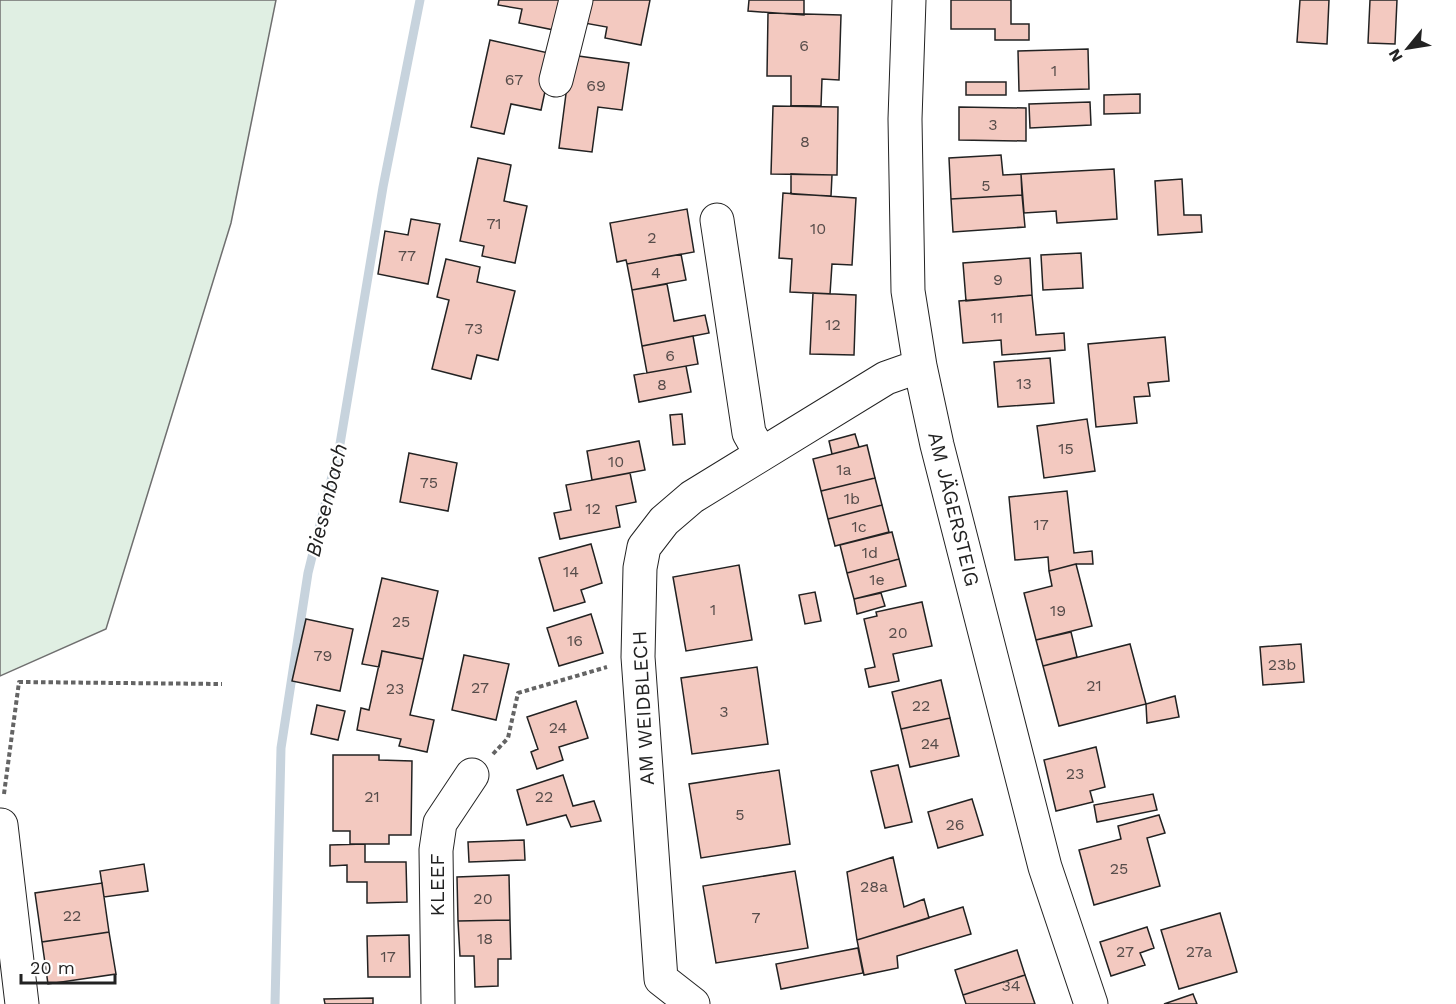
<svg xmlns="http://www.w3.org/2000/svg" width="1456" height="1004" font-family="'Work Sans',sans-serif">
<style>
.green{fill:#e0efe3;stroke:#6f6f6f;stroke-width:1.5}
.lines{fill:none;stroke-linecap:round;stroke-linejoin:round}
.stream{stroke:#c7d3dd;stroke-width:9}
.building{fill:#f3c9c0;stroke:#222;stroke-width:1.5}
.minor-casing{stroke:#222;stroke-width:35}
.path{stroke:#646464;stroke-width:4;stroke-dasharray:4.5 3;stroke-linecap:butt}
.minor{stroke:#fff;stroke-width:33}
.labels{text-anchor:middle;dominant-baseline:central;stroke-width:4.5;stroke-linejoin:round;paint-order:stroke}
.number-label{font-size:16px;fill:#564c4a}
.street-label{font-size:20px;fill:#222;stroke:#fff}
.water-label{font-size:21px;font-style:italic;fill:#222;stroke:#fff}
</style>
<rect width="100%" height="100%" fill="#fff"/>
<path class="green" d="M0,0H276L231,223L106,629L0,676Z"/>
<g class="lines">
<path class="stream" d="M275,1004L281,748L308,573L340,444L383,187L420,0"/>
</g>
<path class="building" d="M499,0H560L554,30L519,23L522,9L498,5Z
M589,0H650L641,45L605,38L607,27L584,23Z
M749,0H804V15L748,11Z
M951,0H1011V24H1029V40H995V29H951Z
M1300,0H1329L1327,44L1297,42Z
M1370,0H1397L1395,44L1368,43Z
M768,13L841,15L839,80L822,79L821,106H791V76H767Z
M490,40L553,54L541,110L511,104L504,134L471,127Z
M1088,49L1089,89L1019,91L1018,51Z
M571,55L629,63L622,110L598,107L592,152L559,148Z
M966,82H1006V95H966Z
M1140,94V113L1104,114V95Z
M1090,102L1091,125L1030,128L1029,104Z
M773,106L838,107L837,175L771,174Z
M959,107L1026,108V141L959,140Z
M1001,155L1003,175L1021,174L1022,195L951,199L949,158Z
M478,158L511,165L504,201L527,206L515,263L482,256L484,246L460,241Z
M1114,169L1117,219L1057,223L1056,211L1024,213L1021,174Z
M791,174L832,175L831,196L791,194Z
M1182,179L1184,215H1201L1202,232L1158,235L1155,181Z
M783,193L856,198L852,265L832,264L830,294L790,292L792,259L779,258Z
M1022,195L1025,227L953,232L951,199Z
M687,209L694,252L627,264L626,260L617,262L610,223Z
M411,219L440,224L428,284L378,274L385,231L408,235Z
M1081,253L1083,288L1043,290L1041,255Z
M681,254L686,280L632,290L627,264Z
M1030,258L1032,295L966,301L963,263Z
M446,259L480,267L477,282L515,291L498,360L477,355L471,379L432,369L449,300L437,297Z
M667,284L674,321L705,315L709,333L642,346L632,290Z
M813,293L856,295L854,355L810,354Z
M1032,295L1036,335L1064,333L1065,350L1002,355L1001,340L963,343L959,301Z
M693,336L698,364L647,373L642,346Z
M1165,337L1169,381L1148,383L1150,396L1134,397L1137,423L1096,427L1088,344Z
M1050,358L1054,403L998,407L994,362Z
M686,366L691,392L639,402L634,375Z
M682,414L685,444L673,445L670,415Z
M1087,419L1095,471L1044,478L1037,426Z
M855,434L859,447L832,454L829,441Z
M639,441L645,470L592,480L587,451Z
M867,445L875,478L821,491L813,459Z
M409,453L457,463L448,511L400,502Z
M630,473L636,502L616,506L620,527L560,539L554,513L571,510L566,485Z
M875,478L882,505L828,519L821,491Z
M1067,491L1074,553L1092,551L1093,564H1076L1049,571L1048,557L1015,560L1009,497Z
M882,505L889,532L835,546L828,519Z
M892,532L899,559L847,573L840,545Z
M591,544L602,583L581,590L585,602L554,611L539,558Z
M899,559L906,586L854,599L847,573Z
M1076,564L1092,626L1036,640L1024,593L1052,586L1049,571Z
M739,565L752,640L686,651L673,577Z
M382,578L438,591L423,659L382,651L379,667L362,664Z
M815,592L821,621L805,624L799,595Z
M881,593L885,606L857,614L854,599Z
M922,602L932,646L893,654L899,681L869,687L865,669L875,667L864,619L877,616L876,612Z
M591,614L603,653L559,666L547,628Z
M306,619L353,629L340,691L292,681Z
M1071,632L1077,657L1043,666L1036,640Z
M1130,644L1146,704L1059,726L1043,666Z
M1301,644L1304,682L1263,685L1260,647Z
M382,651L423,659L410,715L434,720L427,752L399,746L401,739L357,730L361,708L369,710Z
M464,655L509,664L496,720L452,710Z
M757,667L768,744L692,754L681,678Z
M941,680L950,718L901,729L892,692Z
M1175,696L1179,717L1147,723L1146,704Z
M576,701L588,738L559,747L563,760L537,769L531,752L538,749L527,717Z
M317,705L345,711L338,740L311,734Z
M950,718L959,756L910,767L901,729Z
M1096,747L1105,787L1090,791L1093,802L1056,811L1044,760Z
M333,755H379V760L412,761L411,835H389V844H350V831H333Z
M898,765L912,822L885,828L871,771Z
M779,770L790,844L701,858L689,784Z
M563,775L573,806L594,801L601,821L571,827L566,815L527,825L517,790Z
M1153,794L1157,810L1097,822L1094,805Z
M972,799L983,835L938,848L928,812Z
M1159,815L1165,833L1147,838L1160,886L1094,905L1079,850L1121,839L1118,826Z
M524,840L525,860L469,862L468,842Z
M365,844V862H406L407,902L367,903V882H347V865L330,866V845Z
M893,857L904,907L924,899L929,918L857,940L847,872Z
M144,864L148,891L104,897L100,871Z
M795,871L808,948L716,963L703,886Z
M509,875L510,920L458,921L457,877Z
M102,883L109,932L42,942L35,893Z
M963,907L971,934L897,956L898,968L864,975L857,940Z
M1220,913L1237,972L1179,989L1161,930Z
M510,920L511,959H498V986L475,987L474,956H460L458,921Z
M1147,927L1154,948L1140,953L1145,965L1111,976L1100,942Z
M109,932L116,974L48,984L42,942Z
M409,935L410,977H368L367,936Z
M858,948L863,973L781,989L776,964Z
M1017,950L1025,975L963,995L955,970Z
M1025,975L1035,1004H966L963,995Z
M1193,994L1197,1004H1164Z
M373,998V1004H325L324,999Z"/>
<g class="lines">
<defs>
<path id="minor" d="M909,0L905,119L908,291L920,366L937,445L1045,867L1091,1004
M556,80L576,0
M717,220L749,433L761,454
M1,825L22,1004
M438,1004L436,850L440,823L472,775
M693,1004L661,979L638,657L640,568L644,547L664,521L692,497L886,378L920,366"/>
</defs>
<use href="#minor" class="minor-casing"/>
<path class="path" d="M493,754L508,738L518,693L607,667
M4,794L19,682L222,684"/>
<use href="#minor" class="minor"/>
</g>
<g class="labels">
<g class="number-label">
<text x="804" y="45">6</text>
<text x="1054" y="70">1</text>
<text x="514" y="79">67</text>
<text x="596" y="85">69</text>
<text x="993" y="124">3</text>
<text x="805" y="141">8</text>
<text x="986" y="185">5</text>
<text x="494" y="223">71</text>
<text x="818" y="228">10</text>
<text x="652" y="237">2</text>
<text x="407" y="255">77</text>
<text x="656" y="272">4</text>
<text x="998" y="279">9</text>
<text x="997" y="317">11</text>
<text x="833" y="324">12</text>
<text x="474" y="328">73</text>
<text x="670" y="355">6</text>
<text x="1024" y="383">13</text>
<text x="662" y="384">8</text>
<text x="1066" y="448">15</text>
<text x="616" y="461">10</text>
<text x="844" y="469">1a</text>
<text x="429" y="482">75</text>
<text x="852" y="498">1b</text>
<text x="593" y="508">12</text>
<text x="1041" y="524">17</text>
<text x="859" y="526">1c</text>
<text x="870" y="552">1d</text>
<text x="571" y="571">14</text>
<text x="877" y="579">1e</text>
<text x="713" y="609">1</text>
<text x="1058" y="610">19</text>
<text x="401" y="621">25</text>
<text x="898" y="632">20</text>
<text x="575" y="640">16</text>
<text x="323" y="655">79</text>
<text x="1282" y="664">23b</text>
<text x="1094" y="685">21</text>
<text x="480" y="687">27</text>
<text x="395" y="688">23</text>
<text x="921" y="705">22</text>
<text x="724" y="711">3</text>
<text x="558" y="727">24</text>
<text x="930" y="743">24</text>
<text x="1075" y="773">23</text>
<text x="372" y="796">21</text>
<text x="544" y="796">22</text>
<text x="740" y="814">5</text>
<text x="955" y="824">26</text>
<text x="1119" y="868">25</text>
<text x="874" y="886">28a</text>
<text x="483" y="898">20</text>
<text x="72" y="915">22</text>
<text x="756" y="917">7</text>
<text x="485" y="938">18</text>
<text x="1125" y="951">27</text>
<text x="1199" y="951">27a</text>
<text x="388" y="956">17</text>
<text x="1011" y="985">34</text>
</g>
<g class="street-label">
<text transform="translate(954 509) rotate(76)">AM JÄGERSTEIG</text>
<text transform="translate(643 708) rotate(-93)">AM WEIDBLECH</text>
<text transform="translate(437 885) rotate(-90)">KLEEF</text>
</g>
<g class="water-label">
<text transform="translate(326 500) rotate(-76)">Biesenbach</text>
</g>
</g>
<g transform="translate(1408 48) rotate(240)" stroke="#ffffff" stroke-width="4.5" paint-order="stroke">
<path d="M0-4.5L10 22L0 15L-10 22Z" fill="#222222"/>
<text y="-9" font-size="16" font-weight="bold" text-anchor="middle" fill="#222222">N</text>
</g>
<path d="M21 974v9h94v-9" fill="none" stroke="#222222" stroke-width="3"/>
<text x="30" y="974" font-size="18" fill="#222222" stroke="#ffffff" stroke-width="4.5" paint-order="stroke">20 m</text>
</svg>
